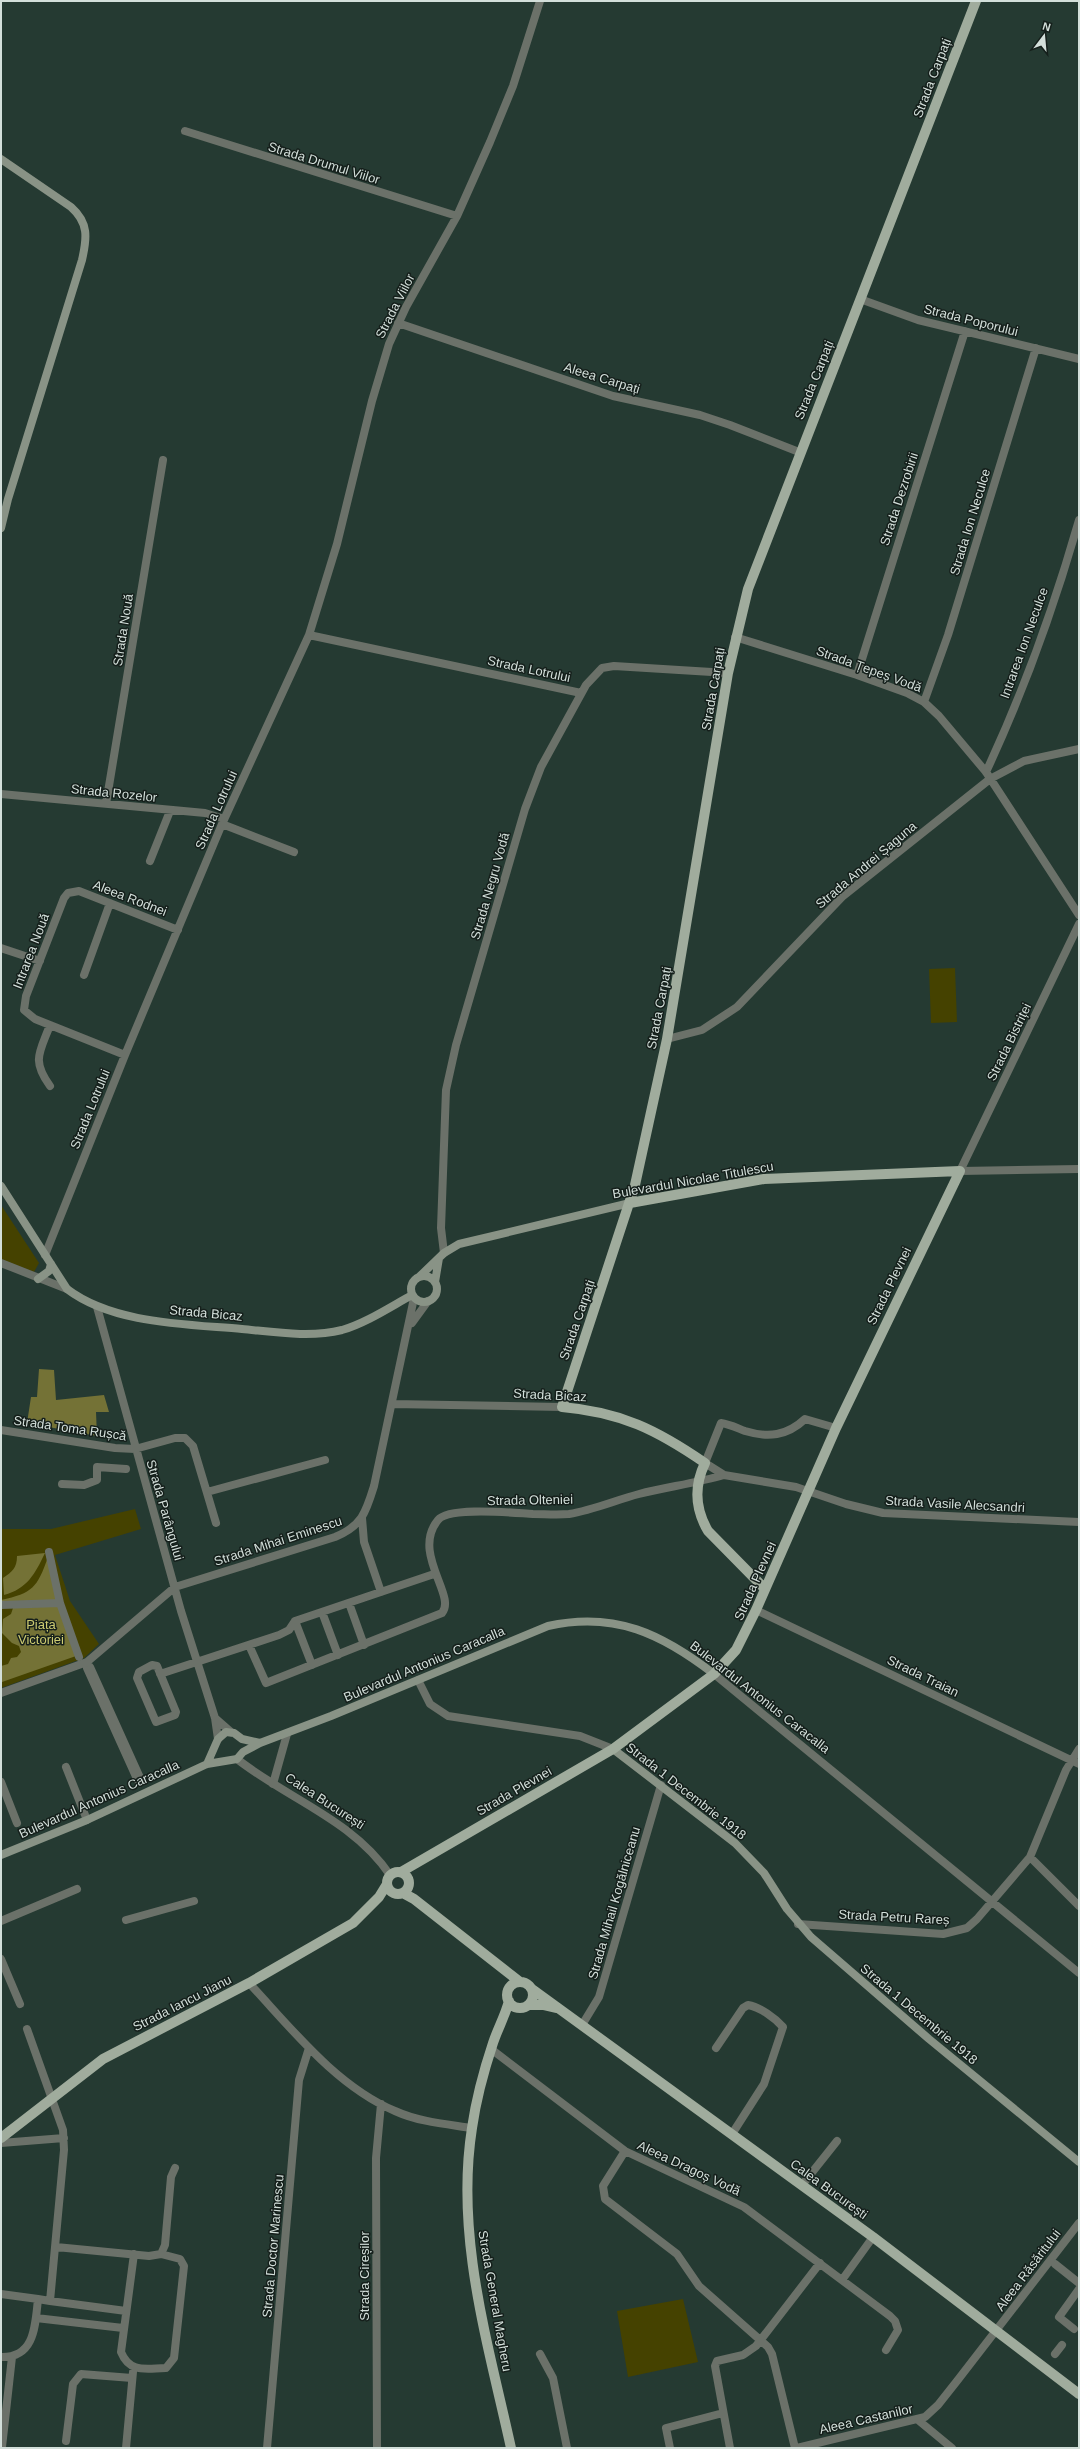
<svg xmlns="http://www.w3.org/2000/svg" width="1080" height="2449" font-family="Helvetica,sans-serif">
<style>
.green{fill:#454200}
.forest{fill:#747236}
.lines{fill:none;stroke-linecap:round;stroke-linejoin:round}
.pedestrian{stroke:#6b7169;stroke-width:8}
.minor{stroke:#6b7169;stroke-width:8}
.tertiary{stroke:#6b7169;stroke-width:8}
.secondary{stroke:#899386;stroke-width:8}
.primary{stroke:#a0ac9d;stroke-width:10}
.labels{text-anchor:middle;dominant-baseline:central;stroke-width:3;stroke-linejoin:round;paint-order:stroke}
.street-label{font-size:13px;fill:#d3dfda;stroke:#151f1b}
.park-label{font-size:13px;fill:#cdcb72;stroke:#151f1b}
</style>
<rect width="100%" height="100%" fill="#253a32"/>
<path class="green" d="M955,968L957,1022L931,1023L929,969Z
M1,1205L39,1263L34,1272L1,1259Z
M135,1509L141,1529L55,1555L70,1601L99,1644L84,1658L1,1688V1529H51Z
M683,2299L698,2362L628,2377L617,2311Z"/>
<path class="forest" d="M39,1369L54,1370L56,1400L104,1395L109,1412H96L97,1436L27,1423L31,1397H37Z
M45,1553C35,1574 27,1589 4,1595L3,1578C12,1572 17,1568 17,1556Z
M48,1557L58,1601L1,1604V1600C33,1593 37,1588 48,1557Z
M58,1606L76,1656L2,1682L1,1666L8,1664L11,1658L17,1657L21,1652L19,1646L12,1643L2,1633L3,1619L11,1614L13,1608Z"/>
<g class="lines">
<path class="pedestrian" d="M49,1552L60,1603L79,1657
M1,1605L60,1603
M138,1781L87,1668L90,1667L141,1780
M1,1782L17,1823
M802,2185L837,2141
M1055,2264L1079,2283
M1074,2329L1059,2317L1079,2289
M1055,2354L1062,2345"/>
<path class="minor" d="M185,131L457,216
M860,299L918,320L1079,359
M398,323L613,396L700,415L730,425L799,452
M309,635L581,693
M735,637L857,675L907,693L924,702L939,716L986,772L1079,915
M857,675L965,331
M924,702L948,635L1036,348
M986,772C1023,693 1055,604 1079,520
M1,794L205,813L224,819
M106,804L163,460
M222,824L294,852
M150,861L170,811
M1,948L40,961
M84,975L110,903
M50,1025C40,1052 31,1060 50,1086
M667,1039L702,1030L737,1007L843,896L990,779L1024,761L1079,749
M125,1055L35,1019L24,1010L26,996L64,898L68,893L79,891L178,930
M960,1171L1079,924
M444,1253L441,1228L446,1090L456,1045L525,809L541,767L586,685L602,668L614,666L728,673
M45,1255L125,1055L222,824L309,635L337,544L372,401L389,344L406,307L457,216L490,142L513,86L540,1
M1,1263L67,1289
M97,1307L181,1611L215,1718L218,1739
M412,1323L428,1301
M392,1404L562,1407
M836,1428L805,1419C787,1436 768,1438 745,1431C737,1428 729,1424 721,1423L705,1463L724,1475L796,1487L846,1504L883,1513L1079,1522
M1,1430L115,1448L135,1449L175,1438H185L193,1446L216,1523
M62,1484L84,1485L97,1480V1467L126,1469
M207,1492L325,1460
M362,1518L364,1542L381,1592
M349,1603L364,1645
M756,1610L1079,1764
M322,1612L338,1655
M295,1621L312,1665
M249,1645L266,1683L442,1613C457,1596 411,1553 438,1520C449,1506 514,1513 533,1514C544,1514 557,1515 569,1514C593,1510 616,1500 639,1494C667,1487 696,1483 724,1475
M152,1665L157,1666L176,1712L175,1715L156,1722L137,1678L139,1672Z
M160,1674L279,1635L289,1630L295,1621L434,1574
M714,1674L1079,1973
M1,1693L87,1662L175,1587L335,1537C362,1526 366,1512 374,1486L414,1298
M215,1718L231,1732
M66,1767L87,1820
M273,1784L287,1734
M1030,1857L1079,1906
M126,1920L194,1901
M1,1921L77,1889
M798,1924L943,1934L967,1928L977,1919L1030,1857L1066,1770L1079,1749
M1,1959L20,2004
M249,1983C292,2029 336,2086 395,2111C419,2122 446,2124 472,2128
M582,2025L599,1997L661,1785
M716,2048L743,2008L748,2005C760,2007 775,2018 783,2027L764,2084L732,2134
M491,2049L625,2151L744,2207L890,2316L895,2321L898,2330L886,2350
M1,2143L64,2138
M625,2151L603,2186L605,2199L677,2254L699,2286L768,2347L772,2354L795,2448
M56,2247L149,2256L161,2254L165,2245L171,2177L175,2168
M134,2254L121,2352C130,2374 147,2368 166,2368L174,2358L184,2266L180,2259L161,2254
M842,2280L873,2237
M1,2294L38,2299
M50,2301L126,2311
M36,2318L123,2328
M540,2354L553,2378L567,2448
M1,2357C35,2358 35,2326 38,2299L50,2301L64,2150L63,2130L27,2029
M918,2420L952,2448
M66,2441L73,2384L81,2374L132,2378
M2,2447L12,2357
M126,2448L133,2372
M267,2448L299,2080L309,2048
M377,2448L376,2158L381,2104
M670,2448L666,2428L723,2413
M730,2448L715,2366L717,2361L743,2355L756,2346L820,2263
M797,2448L925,2417L938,2405L957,2381L1079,2223"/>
<path class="tertiary" d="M960,1171L1079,1169
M418,1680L430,1704L448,1716L580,1736L613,1749
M237,1759C288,1799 353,1820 390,1875"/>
<path class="secondary" d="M1,159L71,207C89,223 87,238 82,260L8,499L1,528
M1,1186L67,1289C113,1324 186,1324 242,1329C274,1332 310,1338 342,1330C366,1323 390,1307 412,1295
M411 1289a13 13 0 1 1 26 0a13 13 0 1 1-26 0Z
M419,1277L444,1253L459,1244L630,1203
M38,1279L49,1271L51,1264
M435,1282L439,1258
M613,1749L735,1843L764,1873L787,1909L811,1937L929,2039L1079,2162
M207,1764L218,1739L226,1732L234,1733L242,1739L260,1743
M1,1855L87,1820L207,1764L237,1759L243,1752L260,1743L331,1716L548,1626C615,1611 662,1634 714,1674"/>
<path class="primary" d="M765,1589L708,1531C695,1509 694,1486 705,1463C657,1430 621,1412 562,1407L635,1185L667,1039L728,673L748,589L976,1
M387 1883a11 11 0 1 1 22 0a11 11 0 1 1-22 0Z
M401,1872L613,1749L714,1674L736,1650L756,1610L836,1428L960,1171L764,1179L630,1203
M403,1893L414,1899L520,1982
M507 1995a13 13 0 1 1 26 0a13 13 0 1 1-26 0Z
M532,1989L873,2237L1079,2394
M509,2001C505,2016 498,2028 493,2043C484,2070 476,2100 472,2128C455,2236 488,2343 511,2448
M528,2005H543L556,2008
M1,2138L103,2059L249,1983L353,1923L379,1897L387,1884"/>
</g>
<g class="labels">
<g class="street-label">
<text transform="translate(932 78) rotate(-69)">Strada Carpați</text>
<text transform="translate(324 163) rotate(17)">Strada Drumul Viilor</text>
<text transform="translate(395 306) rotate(-63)">Strada Viilor</text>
<text transform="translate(971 320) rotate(14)">Strada Poporului</text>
<text transform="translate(602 378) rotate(17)">Aleea Carpați</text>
<text transform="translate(814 380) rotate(-68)">Strada Carpați</text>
<text transform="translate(899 499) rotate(-72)">Strada Dezrobirii</text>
<text transform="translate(970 522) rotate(-73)">Strada Ion Neculce</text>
<text transform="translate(123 630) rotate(-81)">Strada Nouă</text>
<text transform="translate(1024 643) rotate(-70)">Intrarea Ion Neculce</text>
<text transform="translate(529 669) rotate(12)">Strada Lotrului</text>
<text transform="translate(869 669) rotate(20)">Strada Țepeș Vodă</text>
<text transform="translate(713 689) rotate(-80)">Strada Carpați</text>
<text transform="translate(114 793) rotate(6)">Strada Rozelor</text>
<text transform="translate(216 810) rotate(-66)">Strada Lotrului</text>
<text transform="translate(866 865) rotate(-40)">Strada Andrei Șaguna</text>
<text transform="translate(490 886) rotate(-74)">Strada Negru Vodă</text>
<text transform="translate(130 898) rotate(21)">Aleea Rodnei</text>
<text transform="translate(31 951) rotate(-69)">Intrarea Nouă</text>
<text transform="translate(659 1008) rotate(-79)">Strada Carpați</text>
<text transform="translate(1009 1042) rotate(-64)">Strada Bistriței</text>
<text transform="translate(90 1109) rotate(-68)">Strada Lotrului</text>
<text transform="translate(693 1180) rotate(-10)">Bulevardul Nicolae Titulescu</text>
<text transform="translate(889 1286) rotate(-64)">Strada Plevnei</text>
<text transform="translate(206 1313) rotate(5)">Strada Bicaz</text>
<text transform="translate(577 1320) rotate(-71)">Strada Carpați</text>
<text transform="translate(550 1395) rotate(3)">Strada Bicaz</text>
<text transform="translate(70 1428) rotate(8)">Strada Toma Rușcă</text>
<text transform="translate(530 1500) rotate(-1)">Strada Olteniei</text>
<text transform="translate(955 1504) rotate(3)">Strada Vasile Alecsandri</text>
<text transform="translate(165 1510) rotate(74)">Strada Parângului</text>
<text transform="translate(278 1541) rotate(-18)">Strada Mihai Eminescu</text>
<text transform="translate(755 1581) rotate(-66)">Strada Plevnei</text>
<text transform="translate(424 1664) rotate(-23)">Bulevardul Antonius Caracalla</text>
<text transform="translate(923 1676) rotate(26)">Strada Traian</text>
<text transform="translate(760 1697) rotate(38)">Bulevardul Antonius Caracalla</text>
<text transform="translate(514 1791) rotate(-30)">Strada Plevnei</text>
<text transform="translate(686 1791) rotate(38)">Strada 1 Decembrie 1918</text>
<text transform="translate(99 1799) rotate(-24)">Bulevardul Antonius Caracalla</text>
<text transform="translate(325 1801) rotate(33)">Calea București</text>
<text transform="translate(614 1903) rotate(-74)">Strada Mihail Kogălniceanu</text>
<text transform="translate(894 1917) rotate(3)">Strada Petru Rareș</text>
<text transform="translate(182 2003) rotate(-27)">Strada Iancu Jianu</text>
<text transform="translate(919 2014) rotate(40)">Strada 1 Decembrie 1918</text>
<text transform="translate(689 2168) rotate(25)">Aleea Dragoș Vodă</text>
<text transform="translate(829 2189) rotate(36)">Calea București</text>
<text transform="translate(273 2246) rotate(-85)">Strada Doctor Marinescu</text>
<text transform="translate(1028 2270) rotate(-53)">Aleea Răsăritului</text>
<text transform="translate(364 2276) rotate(-90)">Strada Cireșilor</text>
<text transform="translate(495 2301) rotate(80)">Strada General Magheru</text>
<text transform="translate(866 2419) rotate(-13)">Aleea Castanilor</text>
</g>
<g class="park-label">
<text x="41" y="1624">Piața<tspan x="41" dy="15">Victoriei</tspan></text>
</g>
</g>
<rect width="1080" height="2449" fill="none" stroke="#d3dfda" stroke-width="4"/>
<g transform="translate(1044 36) rotate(16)" stroke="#151f1b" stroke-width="3" paint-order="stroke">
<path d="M0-3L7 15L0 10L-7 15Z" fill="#d3dfda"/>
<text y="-6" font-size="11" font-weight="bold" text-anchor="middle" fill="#d3dfda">N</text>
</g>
</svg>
